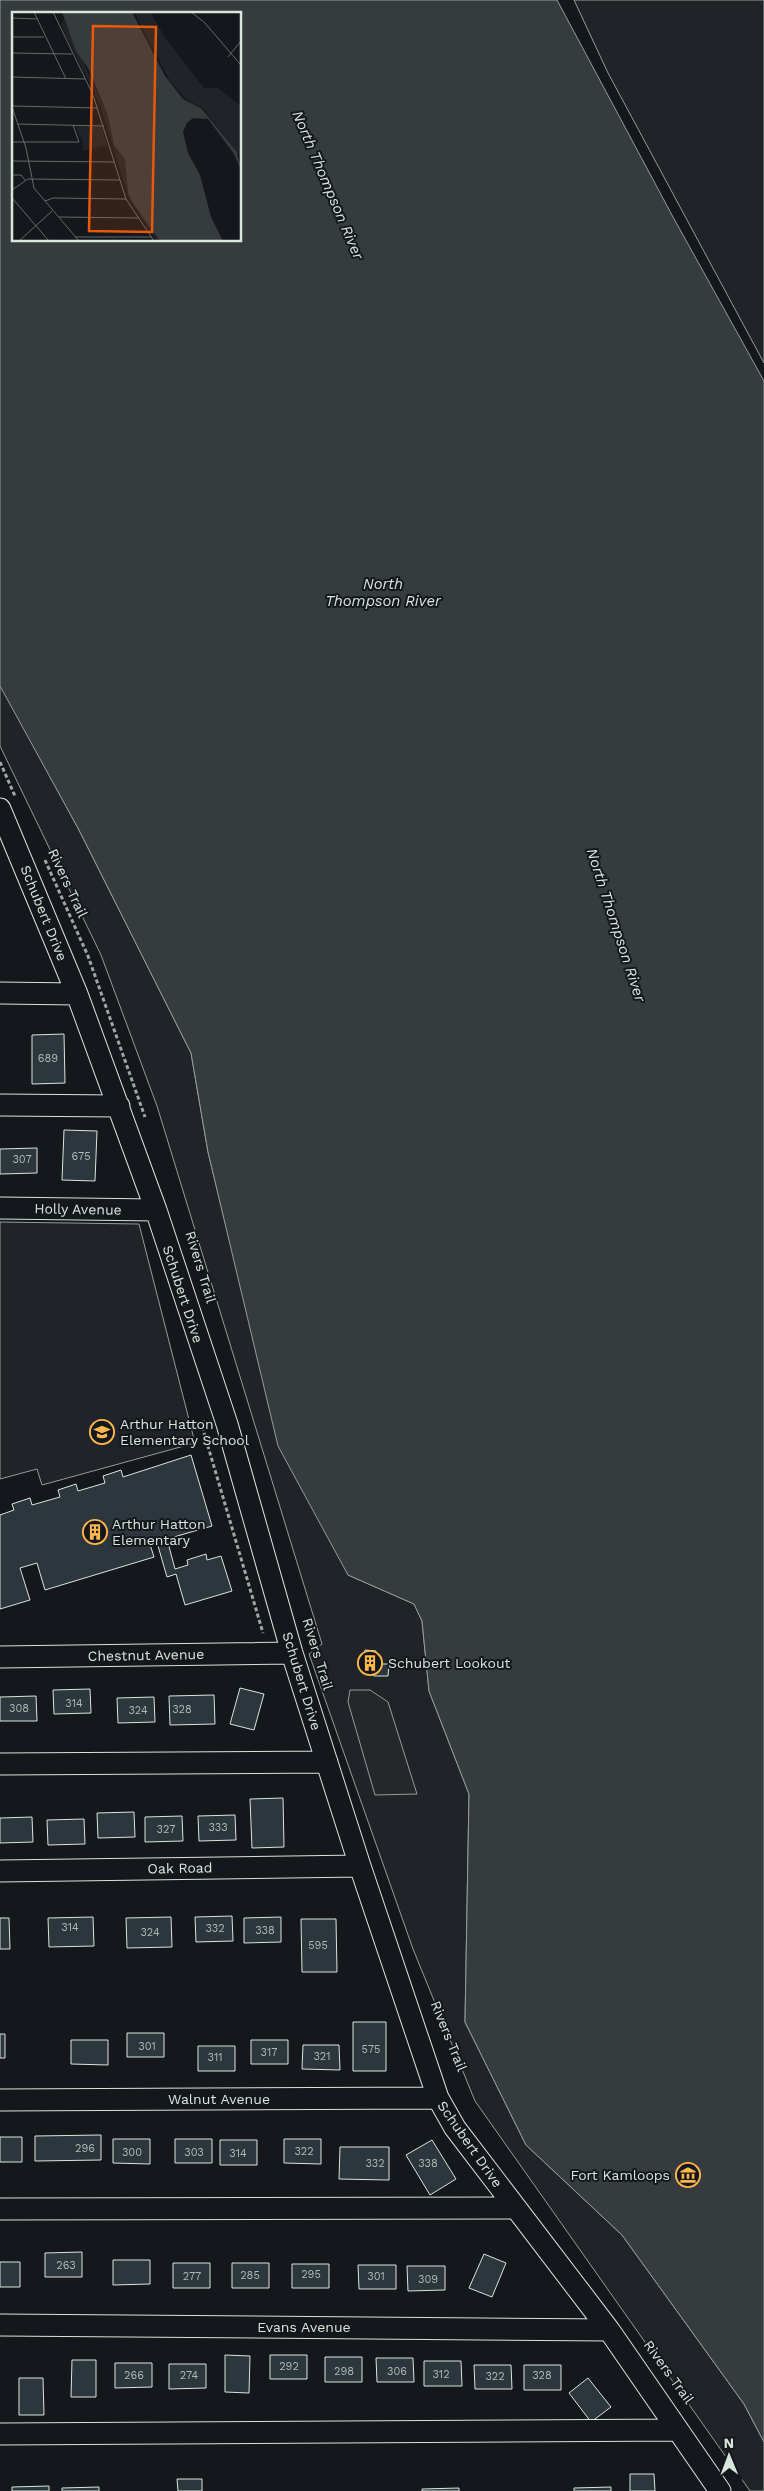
<svg xmlns="http://www.w3.org/2000/svg" width="764" height="2491" font-family="'Work Sans',sans-serif">
<style>
.green{fill:#202428;stroke:#939e99}
.parking{fill:#24282b;stroke:#939e99}
.water{fill:#363b3e;stroke:#939e99;fill-rule:evenodd}
.building{fill:#2c363c;stroke:#d8e6dc}
.lines{fill:none;stroke-linecap:round;stroke-linejoin:round}
.minor-casing{stroke:#d8e6dc;stroke-width:23}
.path{stroke:#9da8a2;stroke-width:3;stroke-dasharray:4 2.5;stroke-linecap:butt}
.minor{stroke:#14181c;stroke-width:21}
.labels{text-anchor:middle;dominant-baseline:central;stroke-width:4;stroke-linejoin:round;paint-order:stroke}
.number-label{font-size:11px;fill:#adbab4}
.street-label{font-size:14px;fill:#d8e6dc;stroke:#14181c}
.poi-label{font-size:14px;fill:#d8e6dc;stroke:#14181c;text-anchor:start}
.water-label{font-size:15px;font-style:italic;fill:#d8e6dc;stroke:#14181c}
.inset-road{fill:none;stroke:#626a69;stroke-width:1}
.view{fill:#e8590c;fill-opacity:0.15;stroke:#e8590c;stroke-width:2.5}
.inset-edge{fill:none;stroke:#d8e6dc;stroke-width:2.5}
</style>
<rect width="100%" height="100%" fill="#14181c"/>
<path class="green" d="M574,0H764V363L608,73Z
M0,684L79,830L191,1053L208,1152L229,1238L348,1575L414,1604L422,1621L429,1691L469,1794L465,2022L526,2145L622,2235L744,2404L764,2442V2491H750L475,2101L413,1949L309,1654L322,1644L157,1106L101,955L0,746Z
M0,1222L139,1224L195,1443L42,1485L37,1469L0,1479Z"/>
<path class="parking" d="M350,1690H370L388,1702L417,1794L375,1795L348,1702Z"/>
<path class="water" d="M0,0H557L673,217L764,381V2442L744,2404L622,2235L526,2145L465,2022L469,1794L429,1691L422,1621L414,1604L348,1575L278,1446L208,1152L191,1053L79,830L0,686ZM14,14H240V240H14Z"/>
<path class="building" d="M64,1034L65,1083L32,1084V1035Z
M64,1130L97,1131L95,1181L62,1180Z
M37,1148V1173L0,1174V1149Z
M191,1455L212,1526L167,1539L175,1569L188,1565L187,1560L206,1554L207,1560L221,1556L232,1591L185,1605L176,1574L167,1577L156,1539L149,1541L154,1557L45,1590L37,1563L20,1568L30,1600L0,1609V1515L14,1510L12,1504L30,1498L32,1505L60,1497L58,1490L76,1484L78,1491L105,1483L103,1476L121,1470L123,1477Z
M365,1650L376,1651V1664H389L388,1676H374L363,1664Z
M240,1688L264,1694L254,1730L230,1724Z
M90,1689L91,1713L54,1714L53,1690Z
M214,1695L215,1724L170,1725L169,1696Z
M36,1696L37,1721H0V1697Z
M154,1697L155,1722L118,1723L117,1698Z
M283,1798L284,1847L252,1848L250,1799Z
M134,1812L135,1837L98,1838L97,1813Z
M235,1815L236,1840L199,1841L198,1816Z
M182,1816L183,1841L145,1842V1817Z
M32,1817L33,1842L0,1843V1818Z
M84,1819L85,1844L48,1845L47,1820Z
M232,1916L233,1941L196,1942L195,1917Z
M93,1917L94,1946L49,1947L48,1918Z
M171,1917L172,1947L127,1948L126,1918Z
M281,1917V1942L244,1943V1918Z
M0,1918H9L10,1949H0Z
M301,1919H336L337,1972H302Z
M353,2022H386V2071H353Z
M127,2033H164V2057H127Z
M0,2034H5V2058H0Z
M71,2040H108V2065L71,2064Z
M251,2040H288V2064H251Z
M303,2045H339L340,2070L302,2069Z
M198,2046H235V2071H198Z
M101,2135V2160L35,2161V2136Z
M0,2137H22V2162H0Z
M113,2139H150V2164L113,2163Z
M175,2139H212V2163H175Z
M284,2139H321V2164L284,2163Z
M220,2140H257V2165H220Z
M432,2140L456,2179L430,2195L406,2155Z
M340,2147H389V2180L339,2179Z
M82,2252V2277H45V2253Z
M484,2254L506,2263L492,2297L469,2288Z
M113,2260H150V2284L113,2285Z
M0,2262H20V2287H0Z
M173,2263H210V2288H173Z
M232,2263H269V2288H232Z
M292,2264H329V2288H292Z
M358,2265H396V2289H359Z
M407,2266H445V2290L408,2291Z
M225,2355L250,2356L249,2393L225,2392Z
M270,2355H307V2379H270Z
M325,2357H362V2382H325Z
M376,2358H413L414,2382H377Z
M72,2360H96V2397H71Z
M424,2361H461L462,2386H424Z
M115,2363H152V2387L115,2388Z
M169,2364H206V2388L169,2389Z
M474,2365H511L512,2389H475Z
M524,2365H561V2390H524Z
M19,2378H43L44,2415H19Z
M588,2378L611,2407L591,2422L569,2393Z
M630,2474H654L655,2491H630Z
M177,2479H202V2491H178Z
M49,2486V2491H12V2487Z
M99,2487V2491H62V2488Z
M611,2487V2491H574V2488Z
M459,2488V2491H422V2489Z"/>
<g class="lines">
<defs>
<path id="minor" d="M0,809L77,994L156,1210L227,1424L292,1653L360,1866L438,2098L455,2128L609,2330L720,2491
M0,993L77,994
M0,1105L119,1106
M0,1208L156,1210
M0,1657L292,1653
M0,1764L327,1762
M0,1871L360,1866
M0,2100L438,2098
M0,2209L516,2208
M0,2325L609,2330
M0,2434L678,2430"/>
</defs>
<use href="#minor" class="minor-casing"/>
<path class="path" d="M0,762L15,796
M45,860L88,956L145,1117
M205,1421L202,1426L263,1633"/>
<use href="#minor" class="minor"/>
</g>
<defs>
<symbol id="school-ring" viewBox="-11 -11 22 22"><circle r="9.5" fill="#14181c" stroke="#ffb74d" stroke-width="1.5"/><path d="M0-5L7-2L0 1L-7-2ZM-4 1L0 2.5L4 1V4Q0 6-4 4Z" fill="#ffb74d"/></symbol>
<symbol id="building-ring" viewBox="-11 -11 22 22"><circle r="9.5" fill="#14181c" stroke="#ffb74d" stroke-width="1.5"/><path d="M-4-6H4V6H1V3H-1V6H-4ZM-2.5-4.3h1.7v1.8h-1.7ZM.8-4.3h1.7v1.8H.8ZM-2.5-1h1.7V.8h-1.7ZM.8-1h1.7V.8H.8Z" fill="#ffb74d"/></symbol>
<symbol id="museum-ring" viewBox="-11 -11 22 22"><circle r="9.5" fill="#14181c" stroke="#ffb74d" stroke-width="1.5"/><path d="M0-6L6-3V-2H-6V-3ZM-5-1h2V3h-2ZM-1-1h2V3h-2ZM3-1h2V3H3ZM-6 4H6V6H-6Z" fill="#ffb74d"/></symbol>
</defs>
<g fill-rule="evenodd">
<use href="#school-ring" x="88" y="1418" width="28" height="28"/>
<use href="#building-ring" x="81" y="1518" width="28" height="28"/>
<use href="#building-ring" x="356" y="1649" width="28" height="28"/>
<use href="#museum-ring" x="674" y="2161" width="28" height="28"/>
</g>
<g class="labels">
<g class="number-label">
<text x="48" y="1058">689</text>
<text x="81" y="1156">675</text>
<text x="22" y="1159">307</text>
<text x="74" y="1703">314</text>
<text x="19" y="1708">308</text>
<text x="182" y="1709">328</text>
<text x="138" y="1710">324</text>
<text x="218" y="1827">333</text>
<text x="166" y="1829">327</text>
<text x="70" y="1927">314</text>
<text x="215" y="1928">332</text>
<text x="265" y="1930">338</text>
<text x="150" y="1932">324</text>
<text x="318" y="1945">595</text>
<text x="147" y="2046">301</text>
<text x="371" y="2049">575</text>
<text x="269" y="2052">317</text>
<text x="322" y="2056">321</text>
<text x="215" y="2057">311</text>
<text x="85" y="2148">296</text>
<text x="304" y="2151">322</text>
<text x="132" y="2152">300</text>
<text x="194" y="2152">303</text>
<text x="238" y="2153">314</text>
<text x="375" y="2163">332</text>
<text x="428" y="2163">338</text>
<text x="66" y="2265">263</text>
<text x="311" y="2274">295</text>
<text x="250" y="2275">285</text>
<text x="192" y="2276">277</text>
<text x="376" y="2276">301</text>
<text x="428" y="2279">309</text>
<text x="289" y="2366">292</text>
<text x="344" y="2371">298</text>
<text x="397" y="2371">306</text>
<text x="441" y="2374">312</text>
<text x="134" y="2375">266</text>
<text x="189" y="2375">274</text>
<text x="542" y="2375">328</text>
<text x="495" y="2376">322</text>
</g>
<g class="street-label">
<text transform="translate(68 883) rotate(65)">Rivers Trail</text>
<text transform="translate(44 913) rotate(68)">Schubert Drive</text>
<text transform="translate(78 1209) rotate(1)">Holly Avenue</text>
<text transform="translate(201 1267) rotate(73)">Rivers Trail</text>
<text transform="translate(183 1294) rotate(72)">Schubert Drive</text>
<text transform="translate(318 1654) rotate(73)">Rivers Trail</text>
<text transform="translate(146 1655) rotate(-1)">Chestnut Avenue</text>
<text transform="translate(302 1681) rotate(73)">Schubert Drive</text>
<text transform="translate(180 1868) rotate(-1)">Oak Road</text>
<text transform="translate(449 2036) rotate(68)">Rivers Trail</text>
<text x="219" y="2099">Walnut Avenue</text>
<text transform="translate(470 2144) rotate(55)">Schubert Drive</text>
<text x="304" y="2327">Evans Avenue</text>
<text transform="translate(669 2372) rotate(54)">Rivers Trail</text>
</g>
<g class="poi-label">
<text x="120" y="1424">Arthur Hatton<tspan x="120" dy="16">Elementary School</tspan></text>
<text x="112" y="1524">Arthur Hatton<tspan x="112" dy="16">Elementary</tspan></text>
<text x="388" y="1663">Schubert Lookout</text>
<text x="670" y="2175" text-anchor="end">Fort Kamloops</text>
</g>
<g class="water-label">
<text transform="translate(328 185) rotate(67)">North Thompson River</text>
<text x="383" y="584">North<tspan x="383" dy="17">Thompson River</tspan></text>
<text transform="translate(616 925) rotate(72)">North Thompson River</text>
</g>
</g>
<g transform="translate(12 12)">
<rect width="229" height="229" fill="#14181c"/>
<path d="M122,0H138L154,27L192,76H206L229,94V145L192,97L175,88L158,69ZM52,8L95,101L102,133L113,148L116,181L148,229H145L117,187L88,93L54,24L49,12ZM63,114L90,115L95,133L71,139V131Z" fill="#202428"/>
<path d="M50,0H120L153,64L171,87L190,97L225,140L229,158L222,142L196,107L181,106L175,111L171,120L176,141L188,163L199,205L211,229H148L121,191L116,181L113,148L102,133L95,101L76,56L64,39Z" fill="#363b3e"/>
<path class="inset-road" d="M22,0L54,67M41,0L81,83L114,187L142,229M179,0L192,10L229,53M0,6L25,7M0,25H32M0,41L60,42M216,45L229,29M0,65L73,67M0,94L86,96M0,95L14,136L22,176L67,229M5,112L92,114M0,130H67L61,113M0,149L102,150M0,163H9L13,168M0,178L16,167L108,168M0,186L37,229M33,189L41,186L114,187M47,205L127,206M63,225H140M7,229L40,199"/>
<path class="view" d="M81,14L144,15L140,220L77,219Z"/>
<rect width="229" height="229" class="inset-edge"/>
</g>
<g transform="translate(729 2456) rotate(359)" stroke="#14181c" stroke-width="4" paint-order="stroke">
<path d="M0-4L9 19L0 12L-9 19Z" fill="#d8e6dc"/>
<text y="-8" font-size="14" font-weight="bold" text-anchor="middle" fill="#d8e6dc">N</text>
</g>
</svg>
